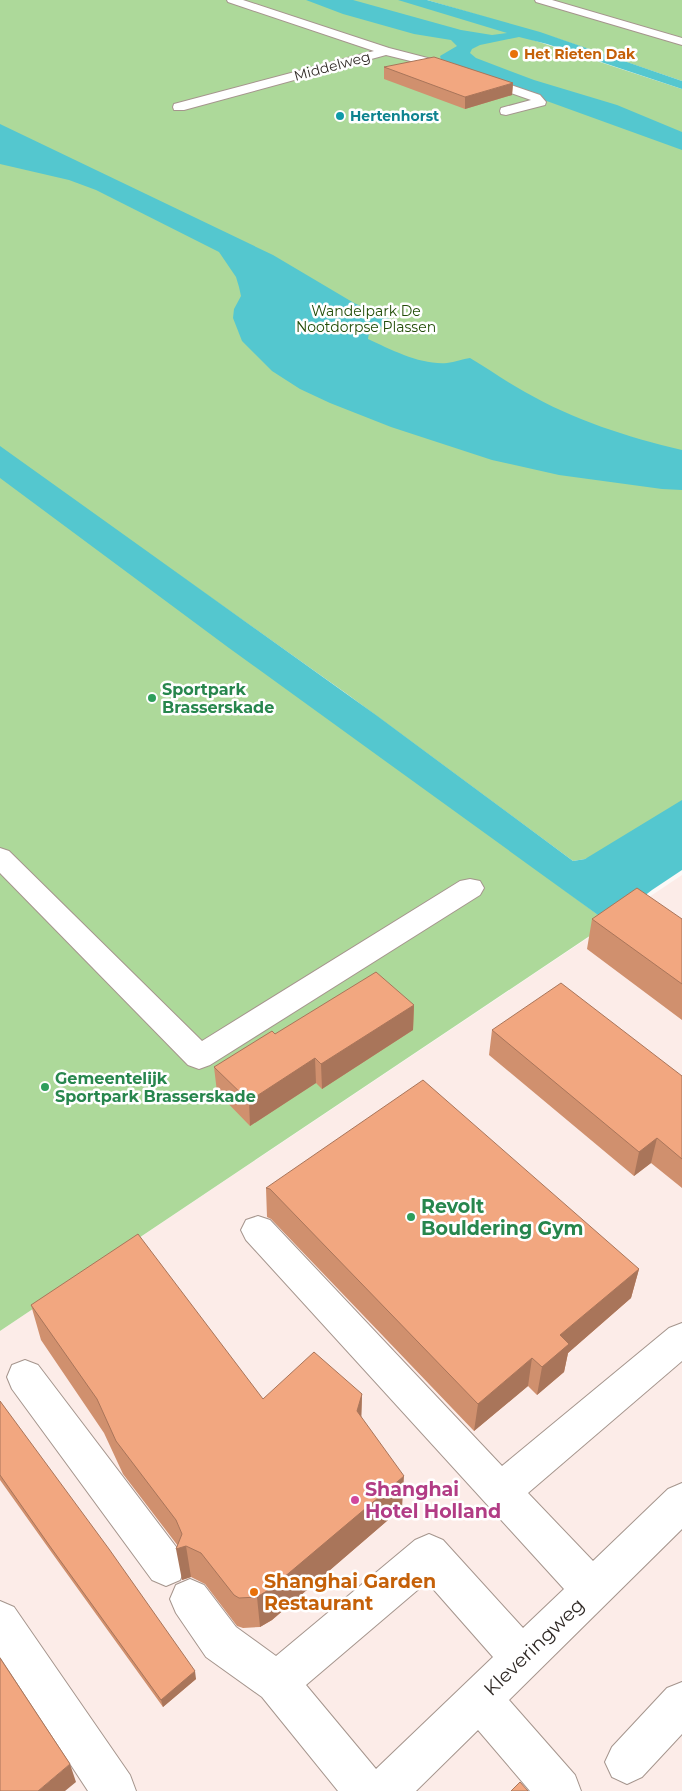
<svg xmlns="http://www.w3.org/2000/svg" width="682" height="1791" font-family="Montserrat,sans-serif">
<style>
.commercial{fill:#fcece8}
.green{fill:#add99a}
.water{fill:#54c7cf}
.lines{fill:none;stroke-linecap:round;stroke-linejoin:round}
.minor-casing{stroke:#a5958d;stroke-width:2}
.minor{fill:#fff;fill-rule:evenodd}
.wall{fill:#d0906e}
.shaded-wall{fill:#a9755a}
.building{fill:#f2a780;stroke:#a9755a}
.food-dot{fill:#e8710a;stroke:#fff;stroke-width:2}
.culture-dot{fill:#0f9aa8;stroke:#fff;stroke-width:2}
.leisure-dot{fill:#2e9e5b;stroke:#fff;stroke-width:2}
.hotel-dot{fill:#d1479c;stroke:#fff;stroke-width:2}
.labels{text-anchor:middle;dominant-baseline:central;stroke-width:5;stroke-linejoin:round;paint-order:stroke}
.far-food-label{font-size:14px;font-weight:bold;fill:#c56008;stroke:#fff;text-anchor:start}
.far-street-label{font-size:14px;fill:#2f2925;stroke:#fff}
.far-culture-label{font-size:14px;font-weight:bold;fill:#0d838f;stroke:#fff;text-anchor:start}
.far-park-label{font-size:14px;fill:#224d08;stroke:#fff}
.leisure-label{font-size:16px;font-weight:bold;fill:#27864d;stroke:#fff;text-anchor:start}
.near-leisure-label{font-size:19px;font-weight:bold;fill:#27864d;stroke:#fff;text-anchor:start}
.near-hotel-label{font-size:19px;font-weight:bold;fill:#b23c85;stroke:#fff;text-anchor:start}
.near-food-label{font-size:19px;font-weight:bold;fill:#c56008;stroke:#fff;text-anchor:start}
.near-street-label{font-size:19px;fill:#2f2925;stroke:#fff}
</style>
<rect width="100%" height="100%" fill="#fcf9f7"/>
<path class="commercial" d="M682,875V1791H0V1331Z"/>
<path class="green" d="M0,0H402L497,28L682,89V833L585,859L573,861L347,694L0,448Z
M427,0H682V81L556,38Z
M0,473L609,923L0,1331Z"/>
<path class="water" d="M306,0H353L461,30L492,35L507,33L398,0H427L540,32L682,81V89L547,44L519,37L480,45L472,49L470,53L476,58L534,80L617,105L682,132V150L442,63L440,56L457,46L451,40L414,34L343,14Z
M0,124L273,255L354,303L394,321L369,333L368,339C392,350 420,365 447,363C455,362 463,359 470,358C489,369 506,382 525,392C574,420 627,437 682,450V490L662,489L559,475L492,460L391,427L330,403L300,389L272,371L242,341L233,318L234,309L241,296L239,287L236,277L219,252L96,190L69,180L0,164Z
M0,446L376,715L573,861L585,859L682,800V870L652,890L609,923L229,648L0,478Z"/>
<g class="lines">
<defs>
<path id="minor" d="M227,0H243L389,48L447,63L540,95L546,102L545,105L506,115L501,114L500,111L501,108L531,100L439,68L386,55L184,110H174L173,107L174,104L374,51L228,2Z
M535,0H552L682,38V45L536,2Z
M0,848L9,851L202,1041L460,881L470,879L480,881L484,888L480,895L210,1065L199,1069L188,1065L0,873Z
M258,1216L270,1220L502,1466L669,1328L682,1323V1361L528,1493L593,1561L668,1489L682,1483V1529L509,1700L575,1775L581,1791H530L478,1730L416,1791H338L262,1697L206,1657L176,1613L170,1599L176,1585L190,1579L204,1585L236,1627L276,1656L415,1540L429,1534L443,1540L523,1628L564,1589L246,1240L241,1230L246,1220ZM427,1582L493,1657L376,1769L306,1685Z
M25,1360L38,1365L180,1552L186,1566L180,1580L166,1586L152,1580L12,1389L7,1377L12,1365Z
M0,1601L14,1607L130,1775L136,1791H88L0,1657Z
M682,1682V1734L642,1777L627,1784L612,1777L605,1762L612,1747L667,1688Z"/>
</defs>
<use href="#minor" class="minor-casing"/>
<use href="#minor" class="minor"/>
</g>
<path class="wall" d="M384,67L513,83L512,95L465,109L384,79Z
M592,919H682V1020L587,949Z
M414,1005L413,1030L322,1089L316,1083L250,1126L217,1092L214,1067L275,1034Z
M492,1030L682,1076V1188L651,1163L634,1176L489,1055Z
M266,1188L639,1269L631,1298L568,1353L564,1372L537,1395L528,1386L474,1431L271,1219L267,1217Z
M31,1305L263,1399L362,1394L361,1418L402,1508L272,1620L260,1627L243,1628L237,1626L205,1584L191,1577L182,1580L178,1546L123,1474L104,1433L41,1340Z
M0,1401L196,1679L163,1707L52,1553L0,1480Z"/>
<path class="shaded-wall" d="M513,83L512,95L465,109V97Z
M414,1005L413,1030L322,1089L321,1064Z
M315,1058L316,1083L250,1126L249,1101Z
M657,1138L651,1163L634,1176L639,1152Z
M639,1269L631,1298L568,1353L564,1372L537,1395L542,1367L560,1335Z
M532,1358L528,1386L474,1431L478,1404Z
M362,1394L361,1428L357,1411Z
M404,1476L402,1508L272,1620L260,1627L257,1597Z
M186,1546L191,1577L182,1580L176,1549Z
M195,1671L196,1679L163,1707L161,1700Z
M70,1764L76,1782L65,1791H38Z"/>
<path class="building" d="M434,57L513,83L465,97L384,67Z
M637,888L682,919V984L592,919Z
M376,972L414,1005L321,1064L315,1058L249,1101L214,1067L272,1031L275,1034Z
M561,983L682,1076V1159L657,1138L639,1152L492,1030Z
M423,1080L639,1269L560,1335L569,1344L542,1367L532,1358L478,1404L270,1189L266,1188Z
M138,1234L263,1399L314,1352L362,1394L357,1411L404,1476L270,1589L257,1597L239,1598L234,1595L201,1553L186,1546L176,1549L182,1534L176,1520L116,1441L97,1399L31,1305Z
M0,1401L109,1549L195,1671L161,1700L49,1545L0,1475Z
M0,1658L70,1764L38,1791H0Z
M520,1782L528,1791H511Z"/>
<g class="food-dot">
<circle cx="514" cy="54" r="5"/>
<circle cx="254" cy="1592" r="5"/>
</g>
<circle class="culture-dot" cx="340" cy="116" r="5"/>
<g class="leisure-dot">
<circle cx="152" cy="698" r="5"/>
<circle cx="45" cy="1087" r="5"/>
<circle cx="411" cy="1217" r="5"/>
</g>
<circle class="hotel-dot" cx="355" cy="1500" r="5"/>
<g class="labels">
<g class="far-food-label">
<text x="524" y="54">Het Rieten Dak</text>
</g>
<g class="far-street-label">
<text transform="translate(332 66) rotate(-15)">Middelweg</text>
</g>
<g class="far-culture-label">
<text x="350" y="116">Hertenhorst</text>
</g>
<g class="far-park-label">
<text x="366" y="311">Wandelpark De<tspan x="366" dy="16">Nootdorpse Plassen</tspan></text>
</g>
<g class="leisure-label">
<text x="162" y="689">Sportpark<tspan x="162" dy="18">Brasserskade</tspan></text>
<text x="55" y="1078">Gemeentelijk<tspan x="55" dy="18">Sportpark Brasserskade</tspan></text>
</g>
<g class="near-leisure-label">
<text x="421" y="1206">Revolt<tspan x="421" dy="22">Bouldering Gym</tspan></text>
</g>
<g class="near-hotel-label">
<text x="365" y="1489">Shanghai<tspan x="365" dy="22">Hotel Holland</tspan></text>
</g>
<g class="near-food-label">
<text x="264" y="1581">Shanghai Garden<tspan x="264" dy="22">Restaurant</tspan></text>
</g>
<g class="near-street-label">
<text transform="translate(534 1647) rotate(-44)">Kleveringweg</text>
</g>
</g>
</svg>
